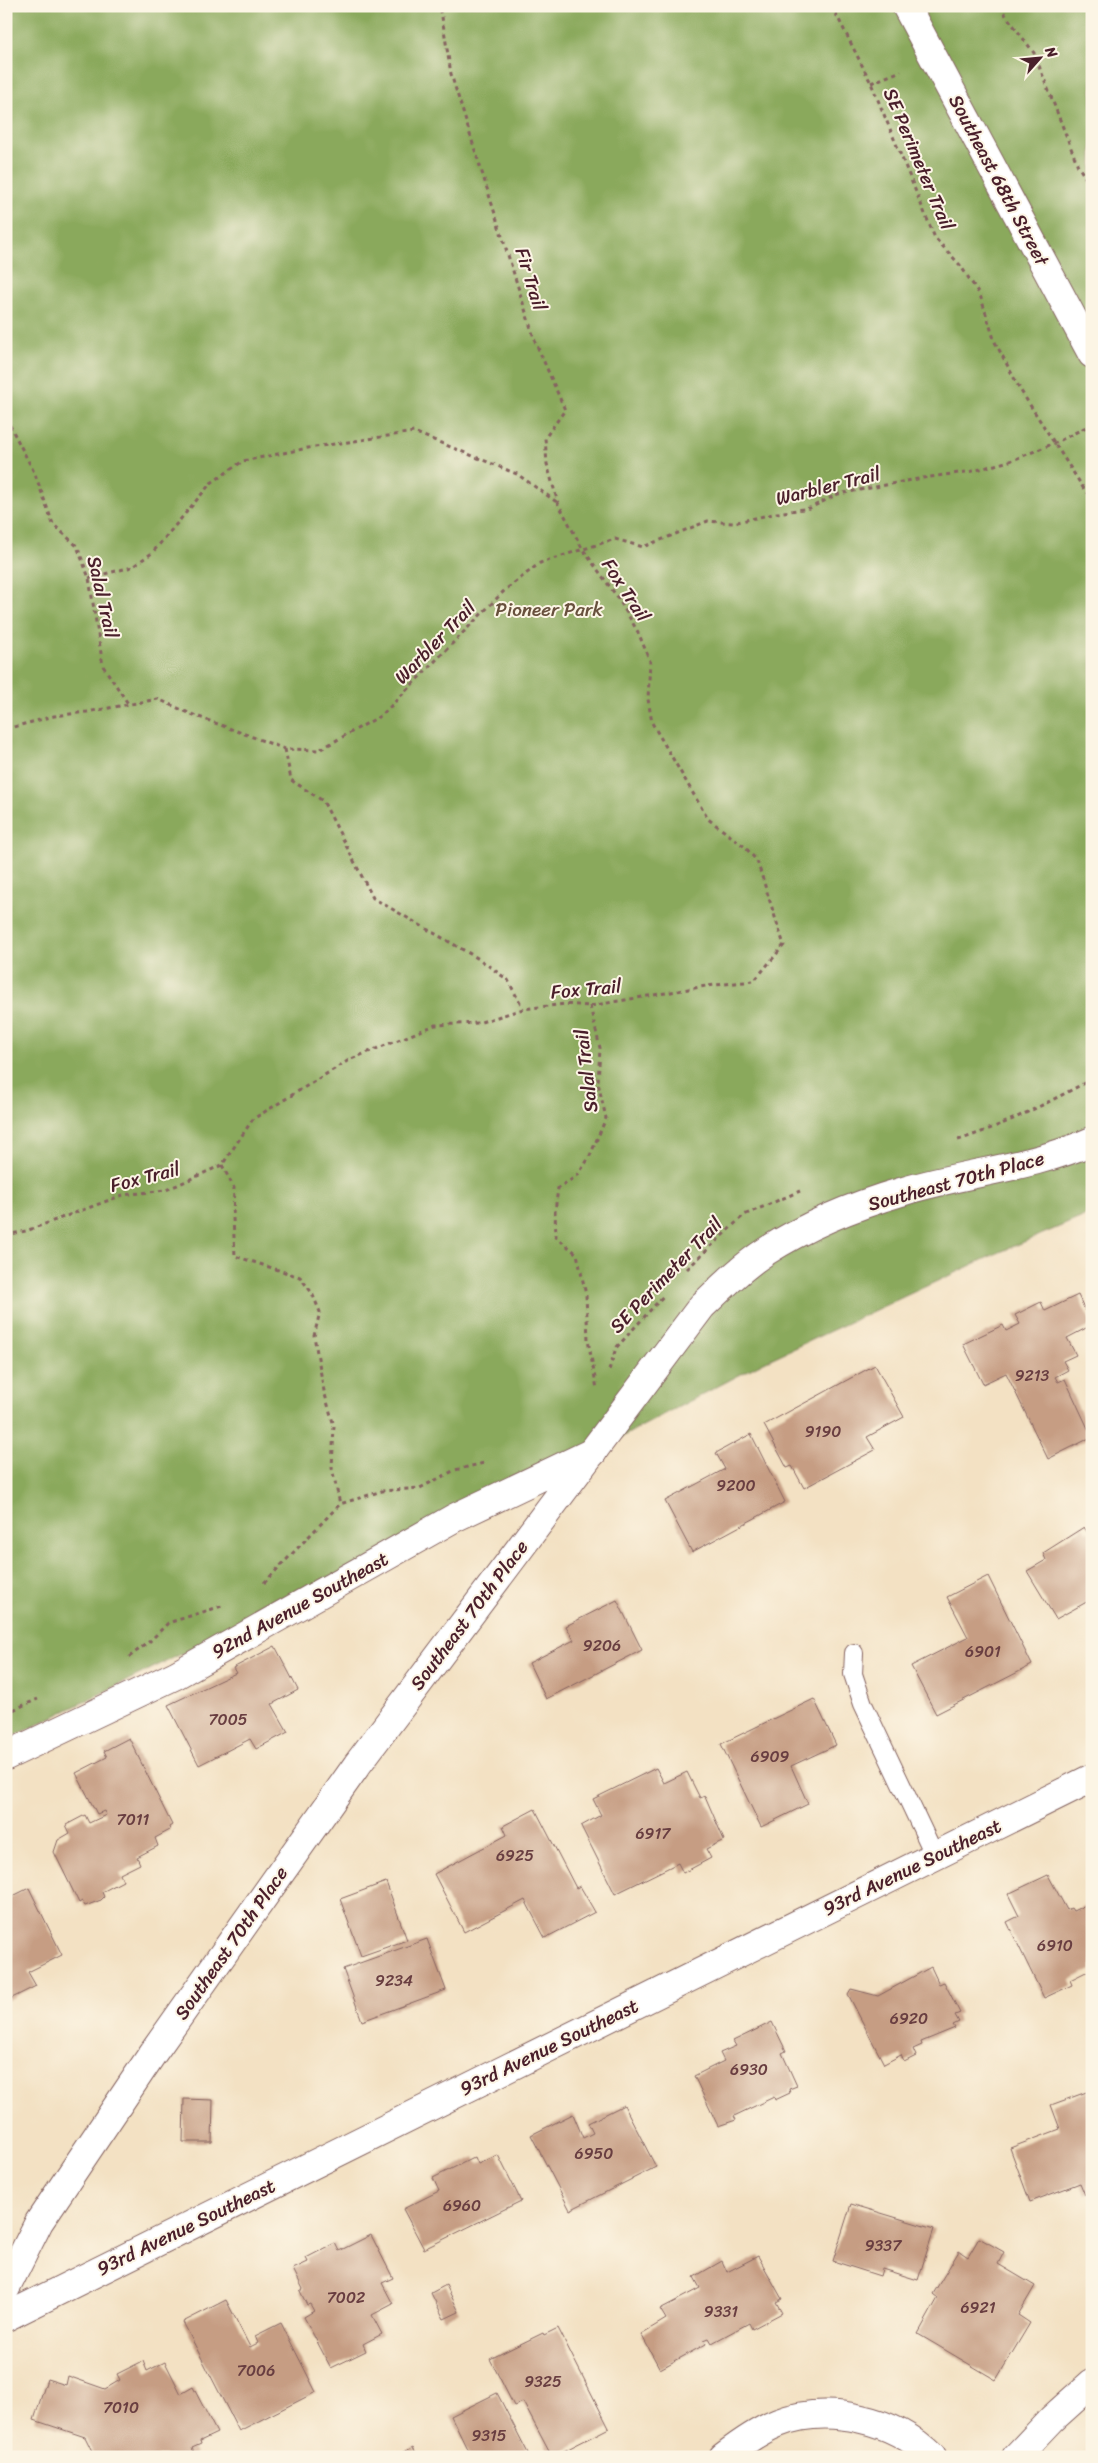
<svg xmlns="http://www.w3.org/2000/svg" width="1098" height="2463" font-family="Sriracha,sans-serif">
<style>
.forest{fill:#8aa95c;stroke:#6a6444}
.building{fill:#c69d83}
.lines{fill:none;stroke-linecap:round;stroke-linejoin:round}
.service-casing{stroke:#856360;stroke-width:20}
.minor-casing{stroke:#856360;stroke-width:30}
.tertiary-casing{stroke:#856360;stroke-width:30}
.path{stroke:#856360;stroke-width:3;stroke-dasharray:4 4;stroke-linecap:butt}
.service{stroke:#fff;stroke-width:18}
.minor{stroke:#fff;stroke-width:28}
.tertiary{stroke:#fff;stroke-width:28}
.labels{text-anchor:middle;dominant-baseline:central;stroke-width:4;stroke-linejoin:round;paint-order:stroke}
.number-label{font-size:16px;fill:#693e41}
.street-label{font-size:19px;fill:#4a1f2b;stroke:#fcf5e5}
.park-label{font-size:19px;fill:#68503d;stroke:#fcf5e5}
</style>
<rect width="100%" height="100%" fill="#fcf5e5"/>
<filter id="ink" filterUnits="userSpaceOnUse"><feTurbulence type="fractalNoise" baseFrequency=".02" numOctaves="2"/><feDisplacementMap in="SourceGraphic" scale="10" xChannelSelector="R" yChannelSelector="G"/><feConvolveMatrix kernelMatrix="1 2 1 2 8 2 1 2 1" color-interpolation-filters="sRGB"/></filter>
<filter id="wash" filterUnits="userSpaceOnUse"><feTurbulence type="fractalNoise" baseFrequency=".0096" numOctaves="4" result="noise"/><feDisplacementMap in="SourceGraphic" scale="20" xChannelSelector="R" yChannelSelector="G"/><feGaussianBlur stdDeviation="1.12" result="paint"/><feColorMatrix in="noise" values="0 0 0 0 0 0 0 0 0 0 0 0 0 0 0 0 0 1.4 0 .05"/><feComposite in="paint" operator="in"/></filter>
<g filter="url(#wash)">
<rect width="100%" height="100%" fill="#f3e1c3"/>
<path class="forest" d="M6,6H1092V1213L993,1255L764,1362L593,1452L6,1740Z"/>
<g id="blocks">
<path class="building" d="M1078,1295L1092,1325L1067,1338L1076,1355L1063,1361L1068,1370L1055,1377L1058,1382L1065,1379L1092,1437L1048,1459L1006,1373L983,1384L963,1344L1003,1325L1006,1331L1020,1324L1015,1315L1041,1302L1045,1311Z
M875,1365L904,1417L867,1437L875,1450L804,1488L792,1466L787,1468L764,1425Z
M751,1434L785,1502L692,1552L665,1501L725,1469L716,1453Z
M1084,1527L1088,1533L1092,1531V1599L1056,1619L1027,1571L1046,1560L1043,1553Z
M988,1576L1032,1665L936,1714L911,1666L968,1637L947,1597Z
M617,1600L642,1650L546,1699L529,1663L574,1640L566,1626Z
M275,1646L298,1690L272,1704L288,1732L256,1749L250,1739L199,1765L168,1705L236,1673L233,1668Z
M814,1699L836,1745L791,1766L808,1804L761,1827L721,1744Z
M129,1738L172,1825L169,1827L170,1830L155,1838L158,1846L137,1857L140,1864L120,1874L123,1881L102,1892L104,1897L101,1900L85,1906L82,1901L79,1903L54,1852L58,1840L70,1833L66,1825L85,1815L89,1823L106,1815L104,1811L97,1814L76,1773L107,1757L104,1751Z
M656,1768L664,1783L687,1772L700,1798L705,1796L724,1840L706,1849L711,1858L683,1873L678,1863L615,1894L581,1826L601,1815L593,1799Z
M535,1809L576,1888L580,1886L595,1912L545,1938L525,1900L464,1932L434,1874L507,1835L503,1826Z
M1048,1875L1067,1910L1071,1908L1073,1911L1092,1902V1969L1070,1980L1072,1985L1044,1998L1007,1922L1019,1916L1008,1894Z
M386,1882L407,1940L361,1956L340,1899Z
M29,1888L62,1955L28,1972L36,1986L6,2001V1893L9,1898Z
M427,1939L446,1990L362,2021L343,1969Z
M931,1967L939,1984L944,1982L960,2013L955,2015L959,2022L953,2025L955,2028L921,2042L922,2045L913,2049L916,2056L904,2062L901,2055L884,2064L848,1994L851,1989L878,1996Z
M772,2022L786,2051L782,2053L797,2086L789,2089L790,2093L775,2100L774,2097L734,2116L736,2120L718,2126L694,2076L724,2061L720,2053L736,2046L733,2041Z
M1092,2090V2192L1085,2195L1080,2183L1030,2202L1010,2148L1060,2129L1051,2105Z
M184,2099L213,2100L212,2142H183Z
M624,2105L656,2167L570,2210L531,2135L573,2114L583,2138L593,2133L588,2123Z
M498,2155L521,2201L424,2249L403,2209L439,2191L433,2178L475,2157L478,2164Z
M851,2204L934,2229L918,2280L882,2269L880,2276L833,2261Z
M371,2235L393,2278L382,2283L393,2304L372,2315L382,2334L363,2344L366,2351L331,2368L304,2317L314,2311L310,2304L307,2305L300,2291L303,2289L293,2269L308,2262L306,2258L335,2243L339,2251Z
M979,2238L1004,2252L998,2264L1035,2286L1018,2315L1030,2323L996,2380L918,2334L938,2298L933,2294L959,2251L968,2257Z
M758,2256L782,2299L776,2302L782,2313L752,2329L749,2323L712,2343L709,2338L704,2340L706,2344L660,2369L641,2334L666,2319L660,2309L700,2288L694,2277L722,2261L727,2272Z
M446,2285L459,2312L444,2319L431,2293Z
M226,2300L250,2347L258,2343L255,2336L281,2323L316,2392L239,2431L183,2322Z
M558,2328L609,2428L552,2457L523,2402L514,2406L490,2359L543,2333L544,2335Z
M143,2361L147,2371L165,2362L181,2394L193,2387L217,2433L200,2441L201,2444L192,2448L195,2454L190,2457H95L85,2437L34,2420L47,2379L66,2385L68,2376L105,2389L120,2380L117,2374Z
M497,2393L530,2457H462L469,2453L451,2416Z
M413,2447L418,2457H395Z"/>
</g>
</g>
<g filter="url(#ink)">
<use href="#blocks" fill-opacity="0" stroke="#856360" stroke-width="1"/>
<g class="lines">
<defs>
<path id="service" d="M854,1653L853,1674L863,1704L935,1856"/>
<path id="minor" d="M6,1756L176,1675L454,1518L593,1452
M6,2317L1092,1778
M1016,2457L1052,2419L1092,2383"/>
<path id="tertiary" d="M906,6L1092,354
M6,2288L39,2222L153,2053L357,1765L702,1306C722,1287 742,1267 765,1252C808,1224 856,1205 904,1191C967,1172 1032,1168 1092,1141
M723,2457C740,2444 758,2431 778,2423C828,2404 895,2419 932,2457"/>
</defs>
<use href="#service" class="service-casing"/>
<use href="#minor" class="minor-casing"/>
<use href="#tertiary" class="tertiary-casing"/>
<path class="path" d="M832,6L871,83L935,238L960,265L980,295L995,342L1021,391L1084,489L1092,497
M999,6L1034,53L1078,166L1092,188
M871,83L901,71
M6,418L35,474L53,524L77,546L89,578L103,666L129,705
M89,578L132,567L152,553L211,483L243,461L308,448L414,432L517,474L558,503
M6,729L54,716L87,712L158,699L191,714L285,749L319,750L382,715L505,590L540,563L615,539L643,547L708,521L733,523L777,513L810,508L838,494L923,478L973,471L1013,460L1055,443L1092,424
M285,749L291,780L323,801L373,898L479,959L508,980L523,1009
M590,1006L600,1048L598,1083L606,1118L589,1158L577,1176L558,1188L555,1212L556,1237L577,1254L586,1295L588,1340L597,1389
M958,1140C1004,1126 1049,1102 1092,1079
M222,1165L234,1188L233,1218L235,1256L300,1277L312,1293L320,1312L314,1336L324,1391L334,1426L332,1468L340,1504
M6,1235L26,1231L123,1195L166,1190L222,1165L253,1119L349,1060L435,1025L478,1023L523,1009L565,1004L590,1006L706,986L754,981L784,945L757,861L745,847L708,819L652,723L648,699L650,661L638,632L618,598L582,548L558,503L547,464L545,438L565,410L535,341L451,74L442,17L438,6
M687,1269L744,1215L800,1191
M609,1370L616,1348L665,1294
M264,1583L340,1504L382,1491L420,1488L455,1470L484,1463
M129,1657L150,1641L168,1623L225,1605
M6,1713L38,1699"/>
<use href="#service" class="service"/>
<use href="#minor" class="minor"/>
<use href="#tertiary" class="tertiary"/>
</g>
</g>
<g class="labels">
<g class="number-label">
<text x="1032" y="1375">9213</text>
<text x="823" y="1431">9190</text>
<text x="736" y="1485">9200</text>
<text x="602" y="1645">9206</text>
<text x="983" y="1651">6901</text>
<text x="228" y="1719">7005</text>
<text x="770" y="1756">6909</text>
<text x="133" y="1819">7011</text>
<text x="653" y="1833">6917</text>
<text x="515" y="1855">6925</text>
<text x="1055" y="1945">6910</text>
<text x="394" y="1980">9234</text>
<text x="909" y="2018">6920</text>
<text x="749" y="2069">6930</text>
<text x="594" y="2153">6950</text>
<text x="462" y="2205">6960</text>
<text x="883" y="2245">9337</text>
<text x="346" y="2297">7002</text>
<text x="978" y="2307">6921</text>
<text x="721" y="2311">9331</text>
<text x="256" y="2370">7006</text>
<text x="543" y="2381">9325</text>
<text x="121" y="2407">7010</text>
<text x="489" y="2435">9315</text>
</g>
<g class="street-label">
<text transform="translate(919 159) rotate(67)">SE Perimeter Trail</text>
<text transform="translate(999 180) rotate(62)">Southeast 68th Street</text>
<text transform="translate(531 279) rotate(73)">Fir Trail</text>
<text transform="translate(828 486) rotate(-14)">Warbler Trail</text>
<text transform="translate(626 590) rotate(57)">Fox Trail</text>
<text transform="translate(103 597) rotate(77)">Salal Trail</text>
<text transform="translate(435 642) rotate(-46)">Warbler Trail</text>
<text transform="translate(586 989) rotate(-5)">Fox Trail</text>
<text transform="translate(586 1071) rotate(-97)">Salal Trail</text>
<text transform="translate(145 1177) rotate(-14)">Fox Trail</text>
<text transform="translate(956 1181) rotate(-15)">Southeast 70th Place</text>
<text transform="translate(666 1275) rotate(-46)">SE Perimeter Trail</text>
<text transform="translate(300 1605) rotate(-29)">92nd Avenue Southeast</text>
<text transform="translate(469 1615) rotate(-53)">Southeast 70th Place</text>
<text transform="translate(912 1867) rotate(-26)">93rd Avenue Southeast</text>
<text transform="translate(231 1943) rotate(-55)">Southeast 70th Place</text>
<text transform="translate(549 2047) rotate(-26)">93rd Avenue Southeast</text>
<text transform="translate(186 2227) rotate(-26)">93rd Avenue Southeast</text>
</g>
<g class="park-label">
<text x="549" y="609">Pioneer Park</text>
</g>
</g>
<rect width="1098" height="2463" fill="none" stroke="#fcf5e5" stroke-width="25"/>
<g transform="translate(1040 58) rotate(63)" stroke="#fcf5e5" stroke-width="4" paint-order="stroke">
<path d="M0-4L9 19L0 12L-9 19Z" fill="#4a1f2b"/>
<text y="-8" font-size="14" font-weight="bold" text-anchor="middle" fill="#4a1f2b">N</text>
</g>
</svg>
